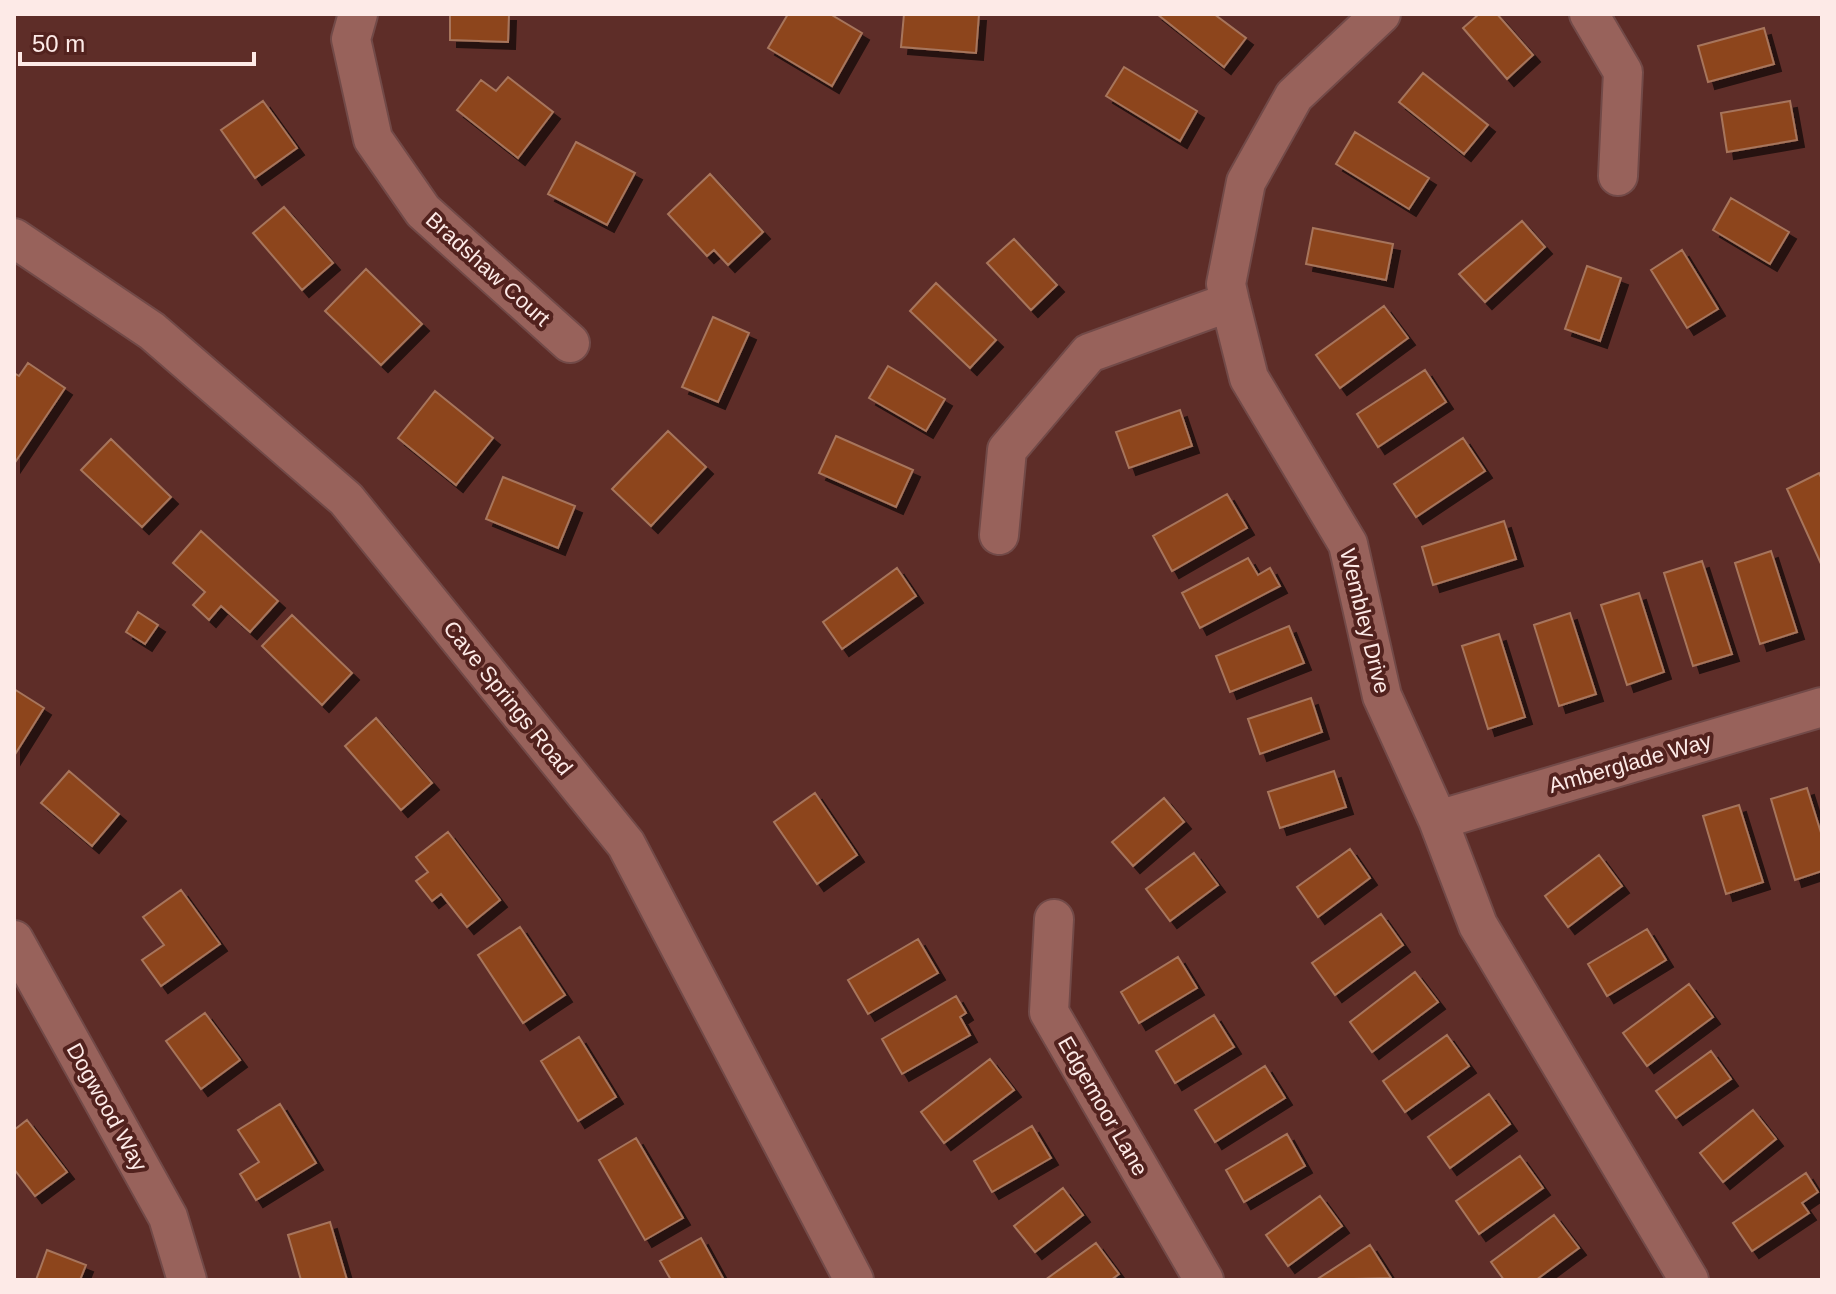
<svg xmlns="http://www.w3.org/2000/svg" width="1836" height="1294" font-family="Arial,sans-serif">
<style>
.building{fill:#8d451d;stroke:#a7755c;stroke-width:2;filter:url(#shadow)}
.lines{fill:none;stroke-linecap:round;stroke-linejoin:round}
.minor-casing{stroke:#724a48;stroke-width:42}
.minor{stroke:#98625b;stroke-width:38}
.labels{text-anchor:middle;dominant-baseline:central;stroke-width:8;stroke-linejoin:round;paint-order:stroke}
.street-label{font-size:22px;fill:#fdeae7;stroke:#52221e}
</style>
<defs>
<filter id="shadow"><feDropShadow dx="7" dy="7" stdDeviation="0" flood-color="#0009"/></filter>
</defs>
<rect width="100%" height="100%" fill="#5e2d28"/>
<path class="building" d="M450,14H509L508,42L450,40Z
M788,14H830L862,33L832,86L768,48Z
M904,14H979L976,53L901,47Z
M1157,14H1214L1246,38L1224,67Z
M1479,14H1497L1533,55L1507,79L1463,28Z
M1764,28L1774,64L1708,82L1698,46Z
M1124,67L1197,111L1180,141L1106,96Z
M1423,73L1488,125L1464,154L1399,102Z
M508,77L553,112L518,158L457,110L481,80L496,91Z
M263,101L297,148L255,178L221,130Z
M1790,101L1797,140L1727,152L1721,113Z
M1355,132L1429,178L1409,209L1336,164Z
M576,142L635,173L607,225L548,194Z
M710,174L763,232L728,265L714,250L707,256L668,214Z
M1731,198L1789,232L1770,264L1713,230Z
M284,207L333,263L302,290L253,233Z
M1522,221L1545,247L1485,302L1459,274Z
M1313,228L1393,244L1386,280L1306,264Z
M1014,239L1057,285L1031,310L987,263Z
M1682,250L1718,309L1687,328L1651,270Z
M1587,266L1621,278L1600,341L1565,329Z
M366,269L422,324L381,365L325,311Z
M936,283L996,340L970,368L910,311Z
M1384,306L1408,338L1340,388L1316,355Z
M713,317L749,333L718,402L682,387Z
M28,363L65,388L14,464V373L19,376Z
M888,366L945,399L926,431L869,398Z
M1425,370L1446,402L1378,447L1357,414Z
M435,391L493,438L456,485L398,438Z
M1180,410L1192,446L1129,468L1116,432Z
M668,431L706,467L651,526L612,489Z
M836,436L913,470L896,507L819,473Z
M1463,438L1485,471L1416,517L1394,484Z
M111,439L171,497L142,527L81,470Z
M1819,473L1822,479V566L1787,489Z
M503,477L575,506L558,548L486,519Z
M1227,494L1247,528L1172,571L1153,536Z
M1504,521L1516,559L1433,585L1422,547Z
M201,531L278,601L250,632L221,606L209,620L193,605L205,592L173,563Z
M1771,551L1797,632L1760,644L1735,563Z
M1248,558L1258,575L1270,568L1280,586L1200,628L1182,593Z
M1702,561L1732,654L1693,666L1664,573Z
M897,568L916,596L842,649L823,622Z
M1639,593L1664,672L1627,685L1601,605Z
M138,612L158,625L145,644L126,632Z
M1570,613L1596,694L1559,706L1534,625Z
M292,615L352,673L322,705L262,646Z
M1289,626L1304,663L1230,692L1216,656Z
M1499,634L1525,717L1488,729L1462,646Z
M14,689L44,708L14,756Z
M1311,698L1322,732L1260,754L1248,719Z
M376,718L432,783L401,810L345,746Z
M69,771L119,814L92,846L41,803Z
M1334,771L1346,807L1280,828L1268,792Z
M1807,788L1822,836V871L1795,880L1771,799Z
M815,793L857,855L817,884L774,822Z
M1164,798L1184,822L1133,866L1112,842Z
M1739,805L1763,882L1726,894L1703,816Z
M448,832L500,900L467,927L441,894L432,901L416,881L428,872L416,857Z
M1350,849L1370,878L1318,917L1297,887Z
M1194,853L1218,885L1170,921L1146,889Z
M1599,855L1622,886L1568,927L1545,896Z
M181,890L220,944L161,986L142,960L164,945L143,917Z
M1381,914L1403,945L1335,995L1312,963Z
M520,927L565,995L523,1023L478,955Z
M1647,929L1666,960L1607,996L1588,964Z
M918,939L938,973L868,1014L848,980Z
M1178,957L1197,988L1139,1023L1121,992Z
M1415,972L1438,1002L1372,1052L1350,1022Z
M1689,984L1713,1017L1647,1066L1623,1033Z
M956,996L966,1013L960,1017L970,1035L902,1074L882,1039Z
M205,1013L240,1060L201,1089L166,1041Z
M1214,1015L1234,1047L1175,1083L1156,1051Z
M1447,1035L1469,1066L1405,1112L1383,1081Z
M579,1037L616,1097L578,1121L541,1061Z
M1711,1051L1731,1079L1676,1118L1656,1091Z
M990,1059L1014,1090L944,1143L921,1112Z
M1265,1066L1285,1098L1215,1142L1195,1110Z
M1489,1094L1510,1124L1450,1168L1428,1137Z
M280,1104L316,1163L256,1200L240,1174L259,1162L238,1130Z
M1753,1110L1776,1139L1723,1182L1700,1153Z
M27,1120L67,1172L35,1196L14,1169V1130Z
M1032,1126L1051,1158L992,1192L974,1161Z
M1287,1134L1305,1166L1244,1202L1226,1170Z
M636,1138L683,1218L645,1240L599,1160Z
M1520,1156L1543,1188L1479,1234L1456,1201Z
M1806,1173L1818,1192L1802,1203L1809,1213L1752,1251L1733,1223Z
M1063,1188L1083,1215L1035,1252L1014,1226Z
M1320,1196L1342,1226L1288,1266L1266,1235Z
M1554,1215L1579,1248L1536,1280H1504L1491,1262Z
M330,1222L347,1280H301L288,1235Z
M701,1238L724,1280H671L660,1261Z
M1096,1243L1119,1274L1111,1280H1045Z
M1370,1245L1391,1278L1316,1280Z
M47,1250L86,1265L80,1280H36Z"/>
<g class="lines">
<defs>
<path id="minor" d="M358,14L351,39L373,139L423,211L570,343
M1381,14L1294,96L1246,182L1226,284L1230,302L1249,378L1348,544L1382,696L1438,820L1478,925L1689,1280
M1589,14L1623,72L1618,176
M14,238L152,331L346,499L626,844L854,1280
M999,535L1007,450L1089,353L1230,302
M1438,820L1822,707
M1054,919L1049,1012L1204,1280
M14,940L168,1217L187,1280"/>
</defs>
<use href="#minor" class="minor-casing"/>
<use href="#minor" class="minor"/>
</g>
<g class="labels">
<g class="street-label">
<text transform="translate(488 269) rotate(42)">Bradshaw Court</text>
<text transform="translate(1365 621) rotate(76)">Wembley Drive</text>
<text transform="translate(508 698) rotate(51)">Cave Springs Road</text>
<text transform="translate(1630 763) rotate(-16)">Amberglade Way</text>
<text transform="translate(1103 1106) rotate(60)">Edgemoor Lane</text>
<text transform="translate(107 1107) rotate(61)">Dogwood Way</text>
</g>
</g>
<rect width="1836" height="1294" fill="none" stroke="#fdeae7" stroke-width="32"/>
<path d="M20 52v12h234v-12" fill="none" stroke="#fdeae7" stroke-width="4"/>
<text x="32" y="52" font-size="24" fill="#fdeae7" stroke="#52221e" stroke-width="6" paint-order="stroke">50 m</text>
</svg>
